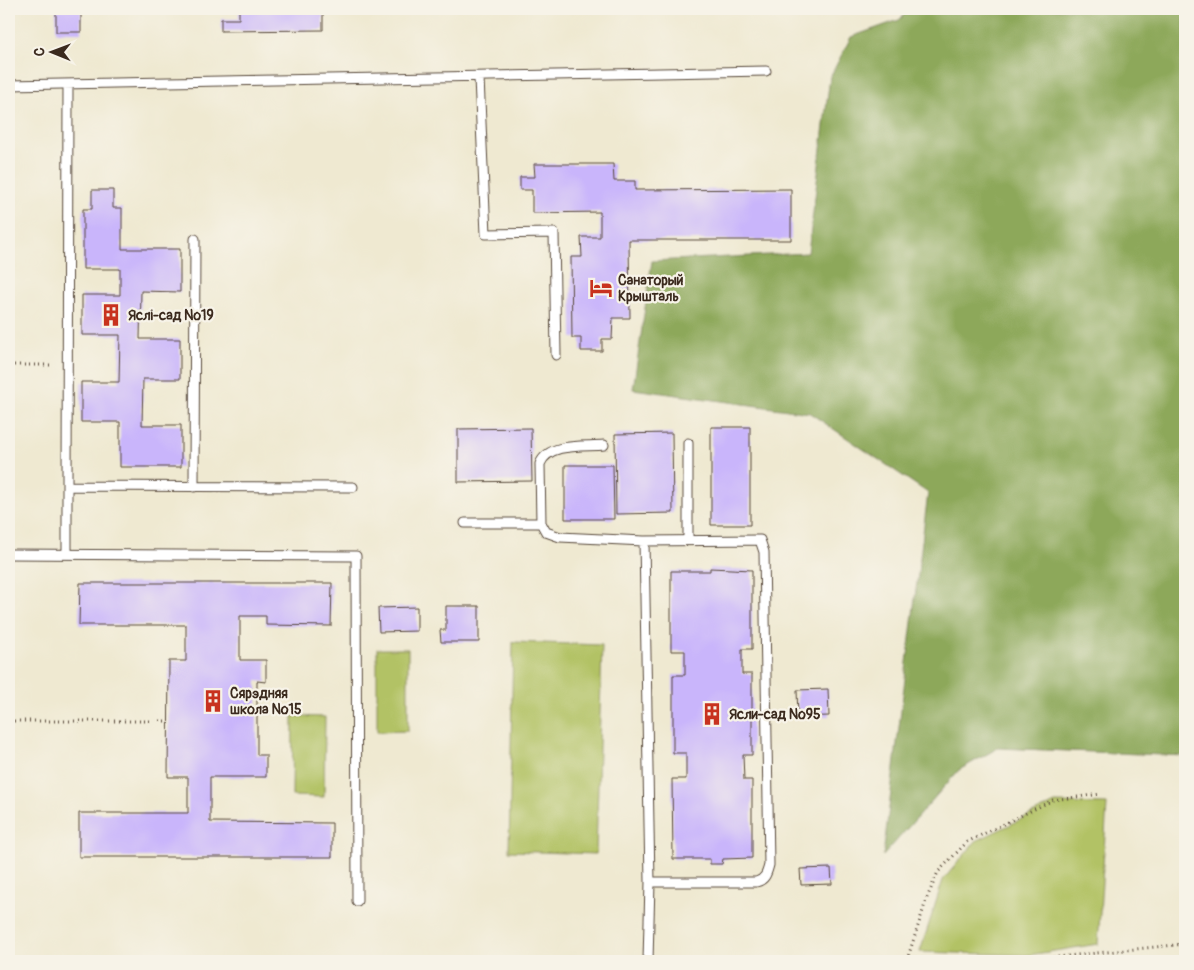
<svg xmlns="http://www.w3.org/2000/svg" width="1194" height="970" font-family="Pangolin,sans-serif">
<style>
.green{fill:#b2c265;stroke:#767642}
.forest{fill:#8da85a;stroke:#64693c}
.building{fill:#c9b5fb}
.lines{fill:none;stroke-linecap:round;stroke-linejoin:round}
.lane-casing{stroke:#564739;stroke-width:11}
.path{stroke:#564739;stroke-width:3;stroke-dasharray:1 4;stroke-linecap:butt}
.lane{stroke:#fff;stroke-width:9}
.labels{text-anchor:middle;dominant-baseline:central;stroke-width:4.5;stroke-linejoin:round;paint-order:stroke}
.poi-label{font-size:14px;font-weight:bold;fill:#3b2a1e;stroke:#f7f3e8;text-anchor:start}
</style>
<rect width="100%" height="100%" fill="#f7f3e8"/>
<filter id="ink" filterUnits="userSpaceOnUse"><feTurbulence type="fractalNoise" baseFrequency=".02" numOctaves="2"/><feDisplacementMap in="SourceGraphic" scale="10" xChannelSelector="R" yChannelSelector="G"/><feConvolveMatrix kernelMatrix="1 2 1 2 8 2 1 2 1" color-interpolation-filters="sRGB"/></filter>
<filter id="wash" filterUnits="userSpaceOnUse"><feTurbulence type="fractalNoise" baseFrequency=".0096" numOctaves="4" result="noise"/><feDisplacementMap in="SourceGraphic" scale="20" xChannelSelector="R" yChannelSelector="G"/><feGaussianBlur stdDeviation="1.12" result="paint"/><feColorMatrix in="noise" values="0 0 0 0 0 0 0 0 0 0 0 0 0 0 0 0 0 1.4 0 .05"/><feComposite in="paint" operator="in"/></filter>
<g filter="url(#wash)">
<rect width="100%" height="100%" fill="#efe9d1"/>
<path class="green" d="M513,642L602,645L596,854L509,851Z
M377,649H408V731L377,732Z
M293,716L325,717L324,797L292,796Z
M1055,803L1107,804L1098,944L1029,955L920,952L943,880L976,841Z"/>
<path class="forest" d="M904,9H1185V756L998,748L959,770L883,856L928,493L810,413L633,389L652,261L808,253L830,77L851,37L899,20L904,15Z"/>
<g id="blocks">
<path class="building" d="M81,9V32H56V10Z
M239,9H323V30L221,31V19H239Z
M534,164H613L614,181H635V190L791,189V240H629L630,318H613L612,339H602V351H581V338H572L571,257H582L581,237H600V212L532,213V190H520V177H535Z
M92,190H113V208H122V249H180V292L141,291L140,339H180V379H143L142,425H181V467H120V422H81V382H119L120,335H82V295H120V269H83V209H92Z
M711,427H750V525H711Z
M531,428L532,481L458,482V429Z
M672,433L673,513L616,514L615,434Z
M565,465H613L614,519H565Z
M710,568L752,570V649H742V674H752V755H743L744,780H752V858L723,859L722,864H710V859H673L672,779H686V753H673V675H685V651H671V571H710Z
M80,583H332L331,626L266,625V616H240V660H266V682L257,681V755H266V777H210V822L332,823V857H79V813H188V777H168L169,661H186V625H79Z
M446,606H479V642H441L440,630H446Z
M417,607V631L379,632L378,608Z
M828,689L829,716L798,717L797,690Z
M831,868L832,884L801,885L800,869Z"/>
</g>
</g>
<g filter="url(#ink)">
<use href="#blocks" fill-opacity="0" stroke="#564739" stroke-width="1"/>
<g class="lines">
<defs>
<path id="lane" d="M479,78L486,234L554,233L556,355
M9,85L766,71
M68,85L67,486L353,487
M604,445C584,447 549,442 540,464L541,523L546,532L560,537L644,541
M194,487L195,239
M465,523H541
M688,539V443
M9,554L356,556L357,901
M67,554V486
M648,961L650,882L644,541L760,540L764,552L769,865C767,873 765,880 756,882H650"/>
</defs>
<use href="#lane" class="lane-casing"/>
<path class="path" d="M9,365H53
M9,721H168
M9,960L635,961
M907,960L927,898L938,872L967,842L1053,800L1101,794
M661,961H935
M1018,961L1185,944"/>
<use href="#lane" class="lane"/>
</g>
</g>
<defs>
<symbol id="hotel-bare" viewBox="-9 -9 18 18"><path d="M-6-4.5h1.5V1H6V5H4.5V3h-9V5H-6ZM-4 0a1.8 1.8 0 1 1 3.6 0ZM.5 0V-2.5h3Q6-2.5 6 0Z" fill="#c8321e" stroke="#f7f3e8" stroke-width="2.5" paint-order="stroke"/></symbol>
<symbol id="building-bare" viewBox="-9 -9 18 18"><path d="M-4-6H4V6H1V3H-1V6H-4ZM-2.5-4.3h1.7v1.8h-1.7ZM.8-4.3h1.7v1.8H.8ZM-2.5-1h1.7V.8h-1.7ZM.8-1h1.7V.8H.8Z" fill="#c8321e" stroke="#f7f3e8" stroke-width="2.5" paint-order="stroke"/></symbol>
</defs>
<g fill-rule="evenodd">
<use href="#hotel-bare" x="585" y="272" width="32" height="32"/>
<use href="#building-bare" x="95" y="299" width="32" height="32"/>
<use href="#building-bare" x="197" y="685" width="32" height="32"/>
<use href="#building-bare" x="696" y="698" width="32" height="32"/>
</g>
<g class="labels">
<g class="poi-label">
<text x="618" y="280">Санаторый<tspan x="618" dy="16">Крышталь</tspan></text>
<text x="128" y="315">Яслі-сад №19</text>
<text x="230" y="693">Сярэдняя<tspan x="230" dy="16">школа №15</tspan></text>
<text x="729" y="714">Ясли-сад №95</text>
</g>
</g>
<rect width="1194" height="970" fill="none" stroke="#f7f3e8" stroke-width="30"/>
<g transform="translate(52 52) rotate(271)" stroke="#f7f3e8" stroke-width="4" paint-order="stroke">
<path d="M0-4L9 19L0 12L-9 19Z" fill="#3b2a1e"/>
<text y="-8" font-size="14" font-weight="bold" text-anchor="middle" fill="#3b2a1e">С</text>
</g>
</svg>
